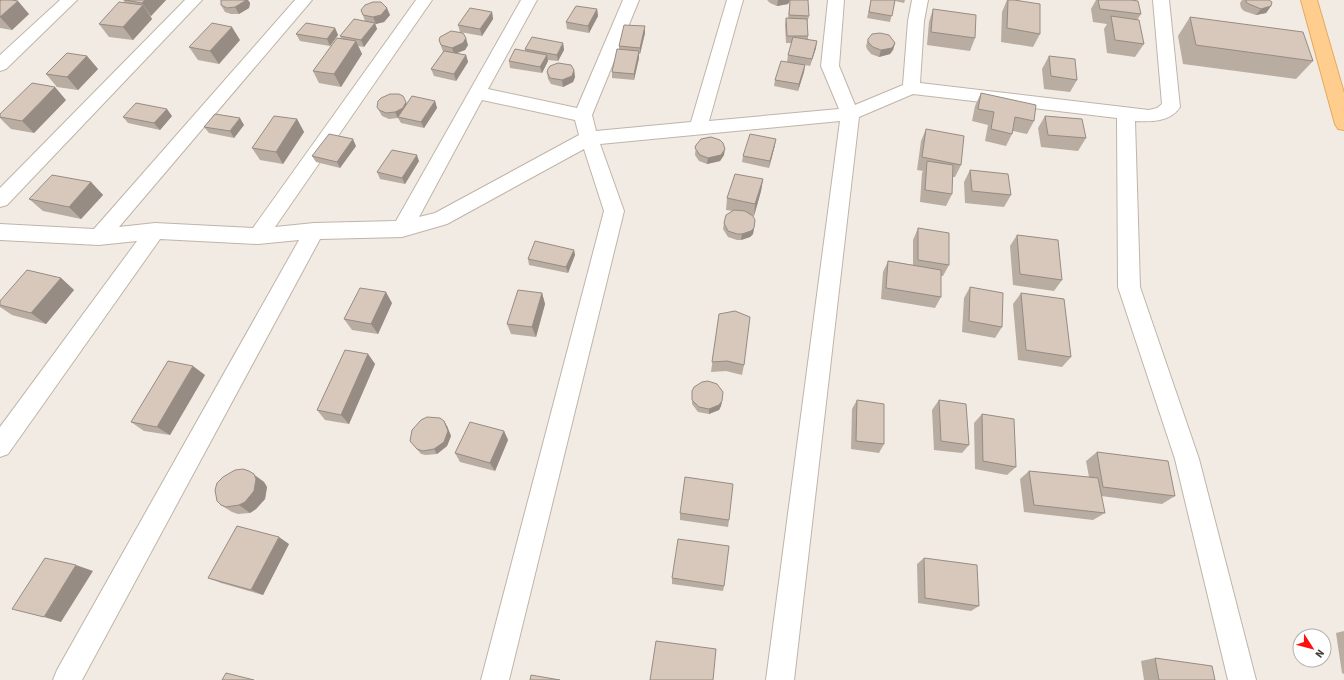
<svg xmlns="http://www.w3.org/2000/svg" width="1344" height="680" font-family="'Source Sans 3',sans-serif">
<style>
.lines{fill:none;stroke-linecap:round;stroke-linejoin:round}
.minor-casing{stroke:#c0b4a8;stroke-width:2}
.major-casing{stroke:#e6a85d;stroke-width:2}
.minor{fill:#fff;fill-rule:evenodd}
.major{fill:#ffce8e;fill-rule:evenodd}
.wall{fill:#b9aca1}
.shaded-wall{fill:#968c83}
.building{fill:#d7c8bb;stroke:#968c83}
</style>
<rect width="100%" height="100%" fill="#f2ebe3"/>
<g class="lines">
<defs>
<path id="minor" d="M60,0H77L6,69L0,71V55Z
M185,0H202L7,205L0,207V188Z
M295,0H312L119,227L155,223L253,228L416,0H432L275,227L314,223L396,221L521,0H537L488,89L577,108L623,0H639L592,115L596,131L691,122L727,0H743L709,121L839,109L821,66L828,0H844L839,66L855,105L903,85L908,21L912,0H928L924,21L920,83L1149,110L1157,108L1162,104L1153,0H1169L1180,107C1171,122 1150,122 1135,121L1140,287L1199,459L1256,680H1228L1175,459L1118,287L1117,118L913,94L859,117L794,680H766L840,121L600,144L624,211L509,680H481L604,211L584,149L447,224L402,237L320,239L82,680H53L57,670L299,240L258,244L160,239L8,454L0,457V427L137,241L99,245L0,240V224L94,229ZM482,100L575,120L579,135L435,213L419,217Z"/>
<path id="major" d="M1301,0H1317L1344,93V130L1338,129L1335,124Z"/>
</defs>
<use href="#minor" class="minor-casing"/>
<use href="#major" class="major-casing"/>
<use href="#minor" class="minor"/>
<use href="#major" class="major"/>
</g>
<path class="wall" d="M123,0H166L151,16L150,15L152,19L133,40L109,37L99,24L125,3Z
M221,0H248L250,3L249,8L239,14H231L225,12L221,5Z
M767,0H790L788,4L777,6L770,3Z
M790,0L809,16L807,23L808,36V40L816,48L810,66L805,65L804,72L798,91L774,86L775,80L787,62L788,55L792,43H786L785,25L786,18L788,19Z
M871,0H905L904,3L895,1L890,22L867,18Z
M1007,0H1014L1040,34L1033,47L1001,42L1002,12Z
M1096,0H1131L1141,14L1137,20L1144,44L1135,57L1107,53L1104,29L1107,24L1093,22L1091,9Z
M1242,0H1269L1271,6L1266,13L1256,15L1244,11L1241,8L1240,3Z
M0,1L29,14L12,30L0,28Z
M597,9L598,16L589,33L567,29L566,22Z
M933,9L975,38L970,51L927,45L929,22Z
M361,10L390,15L384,22L375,24L377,29L364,47L358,46L362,54L341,87L319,83L313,71L341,38L340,36L365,21Z
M492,12L493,19L482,36L460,32L458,25Z
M1190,17L1313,61L1296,79L1183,64L1178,36Z
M645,26V33L640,54H639V58L634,80L612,78V72L619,49V46Z
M335,28L338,35L330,46L300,41L296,34Z
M868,39L895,43L893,50L890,54L879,57L871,54L867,49L866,46Z
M240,40L219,64L198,60L189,47Z
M439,40L468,45L465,50L457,53L466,55L468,62L456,81L434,76L431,69L443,52Z
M563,43L564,50L558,61L548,60V61L542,73L510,68L509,61L525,51V49Z
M87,56L98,69L78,90L57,87L46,74Z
M1049,56L1077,80L1070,92L1044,89L1042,69Z
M574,70L575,77L573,82L563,87L551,84L548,79L547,72Z
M981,93L1034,121L1027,134L1013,131L1012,134L1006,146L985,141L988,125L972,121L975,106Z
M66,100L34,133L11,129L0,118V114Z
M435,101L437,108L424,128L401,123L398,118L389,119L382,116L377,107Z
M172,116L160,130L128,123L123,117Z
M1045,116L1086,138L1078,151L1041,147L1038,128Z
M297,119L304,132L283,164L260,160L252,148Z
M244,125L234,138L209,133L204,127Z
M926,129L961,165L955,177H952V194L946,206L920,202L922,173L923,171L917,170L921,141Z
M696,145L724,155L720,161L707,164L699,161L695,155Z
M775,145L769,168L742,162L743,156Z
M356,146L340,168L316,162L312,156Z
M419,161L405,184L380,179L377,172Z
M970,170L1011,195L1004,207L965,203L964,182Z
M763,179L761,191L754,216L751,215L755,220L753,234L750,237L741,240H737L728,237L723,229L724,223L733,211L726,210L727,198Z
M91,182L103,195L81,219L43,211L29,199Z
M918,228L949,265L943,276H941V297L935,308L881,299L883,272L888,261L913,265V240Z
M1017,235L1062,280L1054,291L1013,285L1010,246Z
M574,250L575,255L568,273L529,265L528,259Z
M61,278L74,290L46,324L12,315L0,307V301Z
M970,287L1002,327L995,338L962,332L964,298Z
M542,293L545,304L536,337L511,334L507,324Z
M1021,293L1071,357L1062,367L1018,360L1013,304Z
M392,303L378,334L352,330L344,319Z
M719,314L744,365L742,375L726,371L711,372Z
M368,354L375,364L349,424L325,420L317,410Z
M205,375L170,435L144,431L131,422Z
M692,391L722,401L721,406L719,410L709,414L698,412L692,404Z
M857,400L884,444L879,453L851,449L852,409Z
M939,400L969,445L962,453L934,450L932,410Z
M982,414L1016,467L1007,475L975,469L974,423Z
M447,426L451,436L447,446L437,454L426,455L421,454L410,441Z
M504,431L508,440L495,471L460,462L455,453Z
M1097,452L1175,496L1162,504L1101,496L1105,513L1093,520L1024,512L1020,479L1029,471L1089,477L1086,461Z
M249,471L264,482L267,487L265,499L256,509L250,513L238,514L232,512L221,505Z
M680,513L729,520L728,527L680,520Z
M289,544L263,595L221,583L208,578Z
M924,558L979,606L971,611L918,603L917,564Z
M672,578L724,586L723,591L672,584Z
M1344,631V674L1342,673L1336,633Z
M1155,658L1215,680H1144L1141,661Z"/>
<path class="shaded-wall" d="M145,0H166L151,16L142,3Z
M245,0H248L250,3L249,8L239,14L235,7Z
M778,0H790L788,4L777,6Z
M18,1L29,14L12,30L0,17Z
M143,5L152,19L133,40L123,27Z
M1271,6L1266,13L1256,15L1261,9Z
M387,8L390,15L384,22L376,24L373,17Z
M597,9L598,16L589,33L588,26Z
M492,12L493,19L482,36L480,29Z
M375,23L377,29L364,47L361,40Z
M645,26V33L640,54V48Z
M232,27L240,40L219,64L210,51Z
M335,28L338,35L330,46L327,39Z
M466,38L468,45L465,50L454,54L452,48Z
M356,41L362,54L341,87L334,74Z
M817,41L816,48L810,66L812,59Z
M563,43L564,50L558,61L557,55Z
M895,43L893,50L890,54L879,57L881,50Z
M639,51V58L634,80V74Z
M466,55L468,62L456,81L454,74Z
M547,55L548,61L542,73L540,67Z
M87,56L98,69L78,90L67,77Z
M805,65L804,72L798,91L799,84Z
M574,70L575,77L573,82L563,87L562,80Z
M55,87L66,100L34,133L22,121Z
M435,101L437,108L424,128L421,122Z
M406,102L408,108L398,117V118L395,112Z
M167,109L172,116L160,130L154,123Z
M240,118L244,125L234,138L230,131Z
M297,119L304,132L283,164L276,152Z
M353,139L356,146L340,168L337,162Z
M776,139L775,145L769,168L770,161Z
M725,149L724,155L720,161L707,164L708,158Z
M417,155L419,161L405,184L402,178Z
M763,179L761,191L754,216L755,204Z
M91,182L103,195L81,219L69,207Z
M754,228L753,234L750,237L741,240L742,234Z
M574,250L575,255L568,273L566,267Z
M61,278L74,290L46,324L31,313Z
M386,292L392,303L378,334L371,324Z
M542,293L545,304L536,337L532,327Z
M368,354L375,364L349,424L341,415Z
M193,366L205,375L170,435L157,427Z
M722,401L721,406L719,410L709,414V409Z
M444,421L447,426L451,436L447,446L437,454L434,449Z
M504,431L508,440L495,471L490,463Z
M249,471L264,482L267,487L265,499L256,509L250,513L239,505Z
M279,537L289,544L263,595L251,590Z
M76,565L93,571L61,622L44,617Z"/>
<path class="building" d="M1,0H11L18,1L0,17V1Z
M125,0H145L142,3Z
M221,0H245V1L235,7L227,8L221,5Z
M790,0H808L809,16L789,15Z
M871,0H895L892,16L869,12Z
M1008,0H1014L1040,4V34L1007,28Z
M1098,0H1131L1138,1L1141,14L1100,9Z
M1246,0H1269L1272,2L1271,6L1261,9L1249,4L1246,2Z
M119,2L143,5L123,27L99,24Z
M373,2H381L387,8L381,15L373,17L363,15L361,10L365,5Z
M576,6L597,9L588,26L566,22Z
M470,8L492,12L480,29L458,25Z
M933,9L976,15L975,38L931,32Z
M1111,16L1139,20L1144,44L1115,40Z
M1190,17L1303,32L1313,61L1196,45Z
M786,18L807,19L808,36H787Z
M354,19L375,23L361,40L340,36Z
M212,23L232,27L210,51L189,47Z
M306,23L335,28L327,39L296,34Z
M624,25L645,26L640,48L619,46Z
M451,31L463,33L466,38L463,43L452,48L441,45L439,40L440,37Z
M880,33L889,35L895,43L892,48L881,50L873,47L868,42V39L872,34Z
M532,37L563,43L557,55L525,49Z
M793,37L817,41L812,59L788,55Z
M337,38L356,41L334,74L313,71Z
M515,49L547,55L540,67L509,61Z
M617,49L639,51L634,74L612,72Z
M444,51L466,55L454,74L431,69Z
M67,53L87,56L67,77L46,74Z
M1049,56L1075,59L1077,80L1051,76Z
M781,61L805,65L799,84L775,80Z
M558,63L571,65L574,70L572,76L562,80L550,78L547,72L548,69L550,66Z
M32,83L55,87L22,121L0,117V114Z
M981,93L1036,105L1034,121L1015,117L1012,134L991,129L994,112L978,109Z
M390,94H399L403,96L406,102L403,108L395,112L386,113L379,110L377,107L378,101L381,98Z
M412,96L435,101L421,122L398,117Z
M136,103L167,109L154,123L123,117Z
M215,114L240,118L230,131L204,127Z
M274,116L297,119L276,152L252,148Z
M1045,116L1082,119L1086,138L1048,135Z
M926,129L964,136L961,165L922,157Z
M329,134L353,139L337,162L312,156Z
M750,134L776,139L770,161L743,156Z
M711,137L720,140L723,143L725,149L721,155L708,158L700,155L695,148L696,145L701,139Z
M392,150L417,155L402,178L377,172Z
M927,161L953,165L952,194L925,190Z
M970,170L1008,174L1011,195L972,191Z
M735,174L763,179L755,204L727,198Z
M52,175L91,182L69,207L29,199Z
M734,210L745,211L753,216L755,220L754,228L751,231L742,234H737L728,231L724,223L726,215Z
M918,228L949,233V265L918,260Z
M1017,235L1058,240L1062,280L1020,274Z
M535,241L574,250L566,267L528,259Z
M888,261L941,270V297L886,288Z
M27,270L61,278L31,313L0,305V301Z
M970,287L1003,293L1002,327L969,321Z
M360,288L386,292L371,324L344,319Z
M518,290L542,293L532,327L507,324Z
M1021,293L1064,299L1071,357L1026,350Z
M735,311L750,317L744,365L727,361L712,362L719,314Z
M345,350L368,354L341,415L317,410Z
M168,361L193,366L157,427L131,422Z
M708,381L717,384L723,392L722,401L719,405L709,409L699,407L692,400V391L694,387L702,382Z
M857,400L884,404V444L856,441Z
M939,400L966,404L969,445L941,441Z
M982,414L1014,419L1016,467L983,461Z
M427,417L440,418L444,421L448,431L444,442L434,449L423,451L417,449L410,441L412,430L421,420Z
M470,422L504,431L490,463L455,453Z
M1097,452L1168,461L1175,496L1103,487Z
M243,469L249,471L254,474L256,479L254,491L245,502L239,505L226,507L221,505L217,501L215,490L217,483L223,477L235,470Z
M1029,471L1098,478L1105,513L1034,505Z
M685,477L733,484L729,520L680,513Z
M237,526L279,537L251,590L208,578Z
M678,539L729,546L724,586L672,578Z
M45,558L76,565L44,617L12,609Z
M924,558L977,565L979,606L925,598Z
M656,641L716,649L713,680H650Z
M1155,658L1212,666L1215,680H1159Z
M226,673L254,680H222Z
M531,675L560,680H530Z"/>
<g transform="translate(1312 648) rotate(126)"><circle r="19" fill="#ffffff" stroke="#b4b1ad"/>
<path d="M0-3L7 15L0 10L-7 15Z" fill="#ff0e0d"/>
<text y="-6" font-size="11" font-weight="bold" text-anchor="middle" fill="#433b33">N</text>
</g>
</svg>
